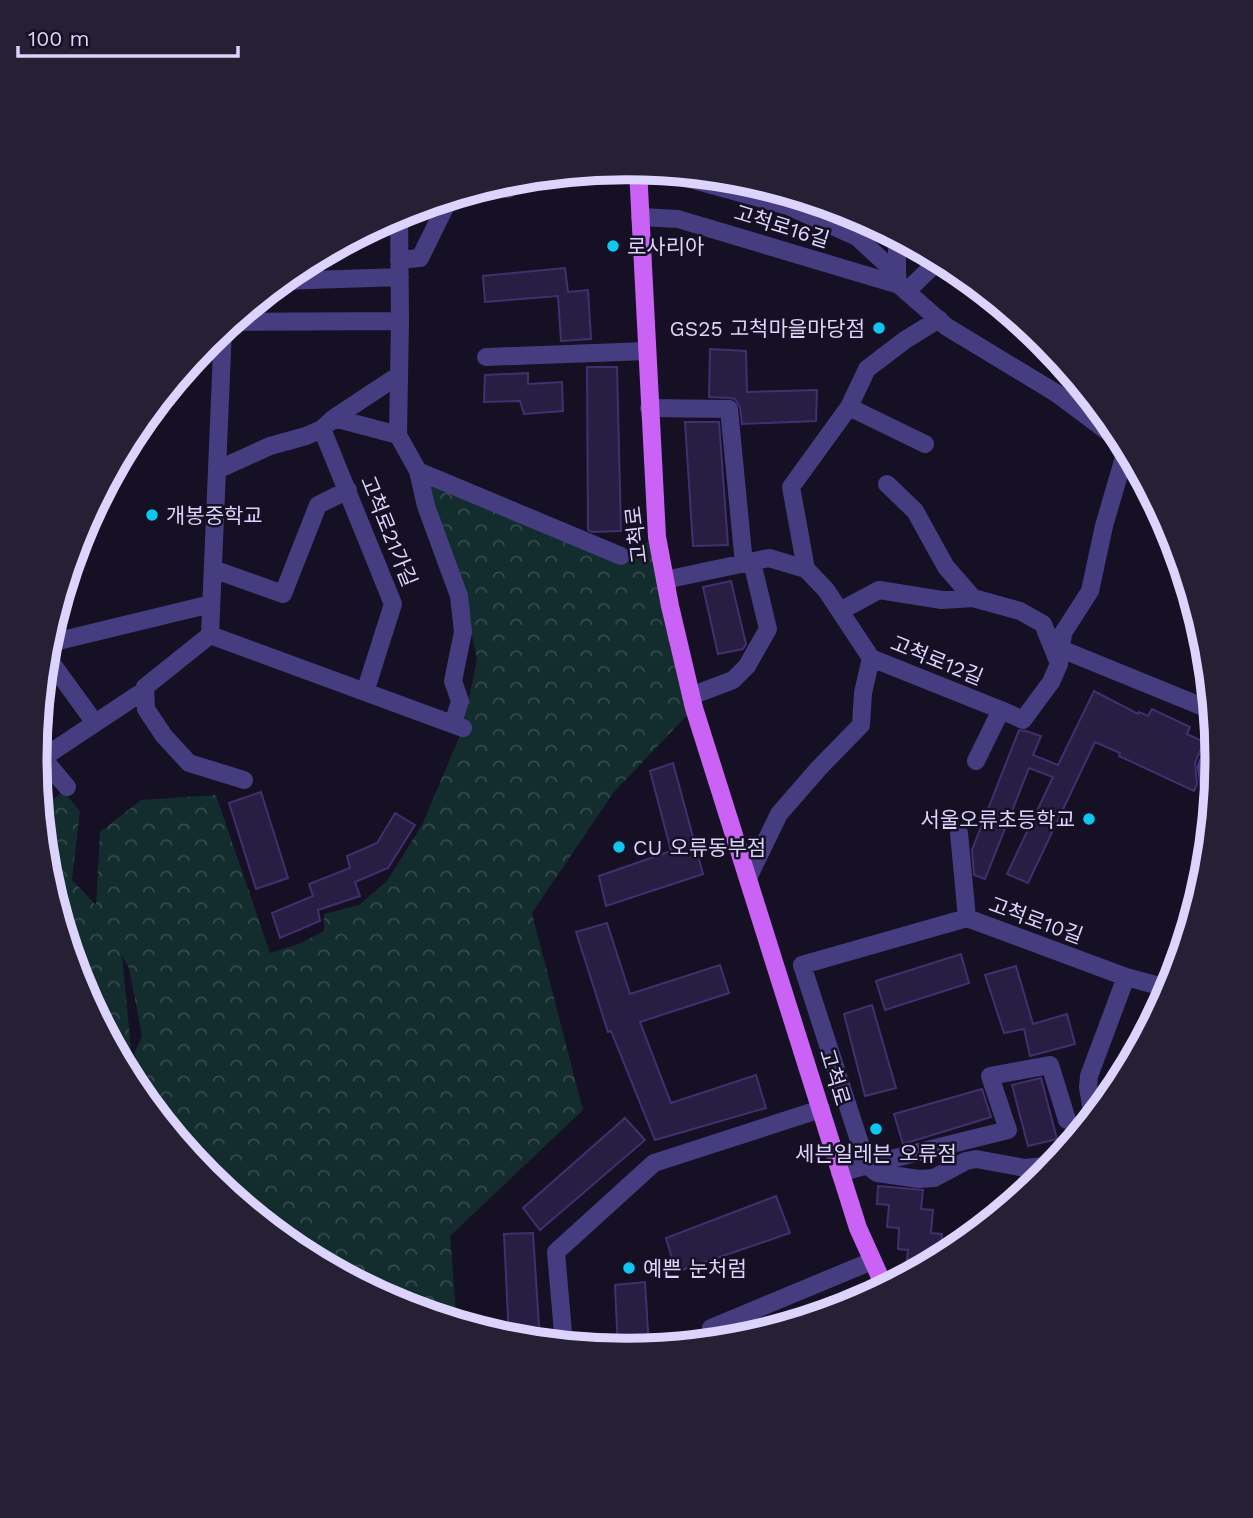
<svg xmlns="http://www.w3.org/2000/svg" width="1253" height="1518" font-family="'Work Sans','Noto Sans KR',sans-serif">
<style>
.forest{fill:url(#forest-crowns)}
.building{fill:#281d43;stroke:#41306e;stroke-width:2}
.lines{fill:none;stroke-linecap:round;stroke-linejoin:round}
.minor{stroke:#453d80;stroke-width:18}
.major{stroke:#ca62f6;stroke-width:18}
.poi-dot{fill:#0dc7f0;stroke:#151023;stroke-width:2.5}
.labels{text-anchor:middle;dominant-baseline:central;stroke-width:5;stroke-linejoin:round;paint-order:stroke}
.street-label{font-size:21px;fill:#dcd4fd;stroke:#151023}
.poi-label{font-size:21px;fill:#dcd4fd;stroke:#151023;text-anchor:start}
.rim{fill:none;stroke:#dcd4fd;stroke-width:9}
</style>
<defs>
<pattern id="forest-crowns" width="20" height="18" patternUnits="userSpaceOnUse" patternTransform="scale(1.75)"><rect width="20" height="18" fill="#132c2d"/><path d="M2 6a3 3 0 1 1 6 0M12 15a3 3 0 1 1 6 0" fill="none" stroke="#354a4c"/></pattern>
</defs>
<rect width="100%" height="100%" fill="#151023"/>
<path class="forest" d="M418,471L621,556L657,537L694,708L614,792L532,913L583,1110L450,1236L457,1323L400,1305L298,1251L208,1177L134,1087L126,1071L142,1036L129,968L122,955L131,1049L117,1054L80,985L46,874L40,811L63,791L80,811L72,880L96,905L100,832L141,800L216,795L270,953L301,943L324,931V914L359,905L387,881L423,823L463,728L477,658L458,573Z"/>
<path class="building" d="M565,268L568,292L588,290L591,339L561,341L558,296L485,302L483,276Z
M710,349L746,351L747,392L817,390L816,421L742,424L740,407L735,399L729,398L709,397Z
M587,367H617L621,531L592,532L588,530Z
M528,373V384L562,382L563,411L524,414L520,401L484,402L485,375Z
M685,422H719L728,545L693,546Z
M731,581L746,644L743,649L718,654L703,587Z
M1094,691L1138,714L1139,712L1148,716L1152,709L1190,727L1187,734L1204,742L1195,763L1197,784L1194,791L1119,756L1120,753L1095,742L1028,883L1007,874L1053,777L1029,768L985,879L974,875L972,850L1019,730L1026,731L1041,736L1033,755L1058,765Z
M673,763L703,874L606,906L599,876L671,851L650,771Z
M261,792L288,878L256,889L229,803Z
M395,813L415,825L388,868L355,882L360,896L318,910L320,921L280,938L272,913L313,896L309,884L350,868L347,856L377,843Z
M607,923L630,994L720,965L729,993L640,1022L671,1103L756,1075L766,1108L655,1140L611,1031L608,1032L576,932Z
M961,954L969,983L885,1010L876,981Z
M1016,966L1033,1024L1067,1014L1075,1044L1030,1056L1024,1029L1004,1033L985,975Z
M872,1005L896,1088L865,1096L844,1014Z
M1041,1078L1057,1139L1028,1146L1012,1085Z
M982,1089L991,1117L903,1144L894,1114Z
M625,1118L645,1140L540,1230L523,1208Z
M878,1186L923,1190L921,1209L933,1210L931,1233L942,1234L940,1259L917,1271L906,1270L908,1250L898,1249L899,1228L887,1227L889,1205L877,1204Z
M776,1196L790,1233L676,1272L666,1238Z
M533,1233L540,1342L509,1339L504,1234Z
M645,1282L649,1348L618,1350L615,1285Z
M766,1317L772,1330L739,1339L734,1331Z"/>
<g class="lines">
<path class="minor" d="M638,177L672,174L788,206L857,237L897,274
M487,186L508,189L522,178
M399,213L400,321L398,435L418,471L426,506L459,596L463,632L453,681L460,701L453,724
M640,217L678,219L899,285L947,327L1056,393L1127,446
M897,236V274L898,281
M399,260L420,258L450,197
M281,281L400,277
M907,291L940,259
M231,322L400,321
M223,328L210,635L145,687L146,709L164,736L189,763L244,780
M486,357L647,351
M849,407L925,444
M649,408L729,409L744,564
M334,418L398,435
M322,429L393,604L365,692
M217,470L270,446L306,436L322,429L334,418L399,375
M418,471L621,556
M887,484L915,511L946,567L973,598
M213,569L283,594L318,505L348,490
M806,569L791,487L849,407L867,369L905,340L939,319
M665,580L769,558L806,569L826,590L871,658L1001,710
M840,611L879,590L942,600L973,598L1020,611L1043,624L1058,661
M210,635L463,728
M46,644L211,604
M1061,649L1213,711
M45,654L95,723
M691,696L733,680L747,666L768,629L752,562
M36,750L67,787
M976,761L1001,710L1023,720L1051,682L1059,664L1063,633L1090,591L1104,526L1127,447
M35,763L145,690
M1213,805L1211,802L1206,767L1216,743
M959,833L967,918
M748,878L779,814L819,768L861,725L863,693L871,658
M967,918L802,965L867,1165L1008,1130L990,1076L1050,1065L1067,1120
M967,918L1126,977L1171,989
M1093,1118L1088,1087L1089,1076L1126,977
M840,1173L867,1165L877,1173L919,1179L934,1178L966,1161L976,1159L1025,1168L1054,1165
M717,1342L711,1328L872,1261
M564,1344L556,1252L654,1163L821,1109"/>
<path class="major" d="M638,169L657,537L670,606L694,708L858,1228L885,1288"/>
</g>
<g class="poi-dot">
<circle cx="613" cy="246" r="7"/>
<circle cx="879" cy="328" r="7"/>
<circle cx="152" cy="515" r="7"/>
<circle cx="1089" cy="819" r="7"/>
<circle cx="619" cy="847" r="7"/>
<circle cx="876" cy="1129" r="7"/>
<circle cx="629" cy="1268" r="7"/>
</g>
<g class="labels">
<g class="street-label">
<text transform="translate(782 226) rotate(17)">고척로16길</text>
<text transform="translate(389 531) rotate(68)">고척로21가길</text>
<text transform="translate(636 535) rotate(-97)">고척로</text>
<text transform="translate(937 660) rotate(22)">고척로12길</text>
<text transform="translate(1036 920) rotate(20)">고척로10길</text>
<text transform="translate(835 1077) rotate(73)">고척로</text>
</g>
<g class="poi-label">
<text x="627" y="246">로사리아</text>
<text x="865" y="328" text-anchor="end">GS25 고척마을마당점</text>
<text x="166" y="515">개봉중학교</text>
<text x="1075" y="819" text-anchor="end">서울오류초등학교</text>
<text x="633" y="847">CU 오류동부점</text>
<text x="876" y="1153" text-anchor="middle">세븐일레븐 오류점</text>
<text x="643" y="1268">예쁜 눈처럼</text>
</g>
</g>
<path d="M0 0H1253V1518H0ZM47 759a579 579 0 1 1 1158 0a579 579 0 1 1-1158 0Z" fill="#252034" fill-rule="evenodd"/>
<path class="rim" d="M47 759a579 579 0 1 1 1158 0a579 579 0 1 1-1158 0Z"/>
<path d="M18 46v10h220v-10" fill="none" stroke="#dcd4fd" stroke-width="3.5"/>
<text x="28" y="46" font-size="21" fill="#dcd4fd" stroke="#151023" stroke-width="5" paint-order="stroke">100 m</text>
</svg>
